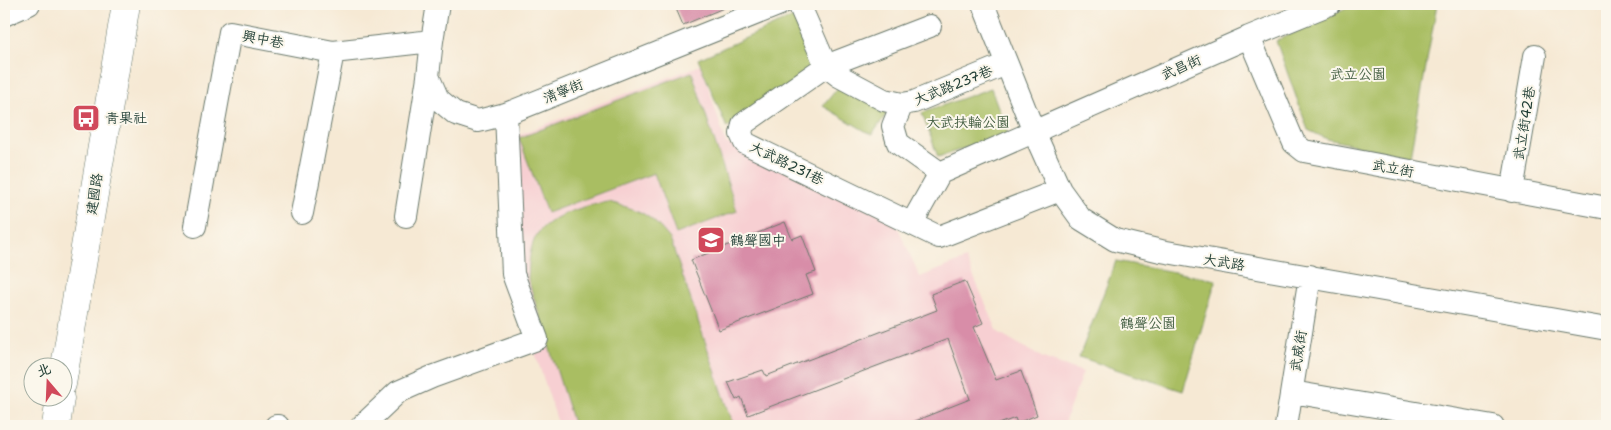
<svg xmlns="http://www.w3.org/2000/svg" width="1611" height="430" font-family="'Shantell Sans','LXGW WenKai TC',sans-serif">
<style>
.built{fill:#f7cfd2}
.green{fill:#a9be62;stroke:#647e4b}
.building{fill:#d88da8}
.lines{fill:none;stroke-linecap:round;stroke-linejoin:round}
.minor-casing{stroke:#6a796c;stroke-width:24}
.major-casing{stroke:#6a796c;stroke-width:29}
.minor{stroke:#fff;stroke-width:22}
.major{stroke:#fff;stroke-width:28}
.labels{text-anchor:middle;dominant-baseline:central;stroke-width:4;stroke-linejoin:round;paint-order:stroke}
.street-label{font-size:14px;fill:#1f3d34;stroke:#fbf7ec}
.park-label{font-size:14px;fill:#425d40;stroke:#fbf7ec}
.poi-label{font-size:14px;fill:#1f3d34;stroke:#fbf7ec;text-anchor:start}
</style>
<rect width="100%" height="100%" fill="#fbf7ec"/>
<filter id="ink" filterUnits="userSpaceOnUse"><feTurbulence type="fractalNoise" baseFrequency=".02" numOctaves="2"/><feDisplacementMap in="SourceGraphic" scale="10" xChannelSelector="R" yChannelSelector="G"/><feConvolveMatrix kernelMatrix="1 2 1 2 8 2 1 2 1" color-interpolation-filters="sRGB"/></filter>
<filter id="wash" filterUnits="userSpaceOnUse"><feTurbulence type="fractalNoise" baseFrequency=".0096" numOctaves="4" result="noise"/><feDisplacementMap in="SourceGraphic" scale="20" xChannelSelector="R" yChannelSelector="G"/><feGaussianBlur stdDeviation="1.12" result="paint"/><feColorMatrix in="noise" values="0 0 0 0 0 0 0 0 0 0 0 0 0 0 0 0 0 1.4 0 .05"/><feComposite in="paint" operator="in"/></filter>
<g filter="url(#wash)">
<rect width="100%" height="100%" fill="#f6e9d4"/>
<path class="built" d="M701,65L726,143L895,221L920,277L966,259L998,332L1043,358L1083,372L1063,426H559L535,353L545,349L520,278L515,136Z"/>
<path class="green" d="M1354,4H1437L1410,157L1327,139L1308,130L1276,41Z
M798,15L817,66L787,90L727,128L698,59Z
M692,72L737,211L676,234L654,173L547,213L519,138Z
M845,79L890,109L872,135L823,106Z
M991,88L1008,134L938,157L922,113Z
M609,202C641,211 648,212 670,239L734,426H574L528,279C529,264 529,246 538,233C550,215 589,204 609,202Z
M1116,261L1216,280L1183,391L1079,357Z"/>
<g id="blocks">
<path class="building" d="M674,4H733L683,25Z
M785,222L792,239L802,235L816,272L806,275L813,294L719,330L691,260Z
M965,281L983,323L974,327L996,380L1021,371L1037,415L1017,423L1015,418L994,426H902L970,399L948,339L748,415L741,397L736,400L728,382L763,370L766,376L937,310L931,294Z"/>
</g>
</g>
<g filter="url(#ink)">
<use href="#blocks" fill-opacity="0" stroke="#6a796c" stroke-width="1"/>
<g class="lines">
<defs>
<path id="minor" d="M438,4L432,41L428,76L438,99L456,114L478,121L506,114L780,4
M799,4L826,66L839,76L884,100L902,104L914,102L1006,64
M983,4L1034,132L1060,190L1081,219L1115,240L1161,251L1607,329
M4,15L29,4
M930,26L826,66L743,124L741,134L745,143L939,237L1060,190
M1249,37L1294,143L1304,151L1607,208
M902,104L893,126L898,143L940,173
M1512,191L1535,56
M302,213L333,52
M406,216L428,77
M912,223L940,173L1249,37L1330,4
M195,226L230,32L333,52L432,41
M1292,392L1493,426
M276,426H278
M362,426L398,392L432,377L537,339L513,274L506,114
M1286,426L1310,276"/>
<path id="major" d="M62,384L126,4
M56,426L60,398"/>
</defs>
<use href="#minor" class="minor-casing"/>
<use href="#major" class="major-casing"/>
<use href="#minor" class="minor"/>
<use href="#major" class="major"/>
</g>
</g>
<defs>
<symbol id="bus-square" viewBox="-11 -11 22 22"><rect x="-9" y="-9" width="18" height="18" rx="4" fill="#d1495b" stroke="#fbf7ec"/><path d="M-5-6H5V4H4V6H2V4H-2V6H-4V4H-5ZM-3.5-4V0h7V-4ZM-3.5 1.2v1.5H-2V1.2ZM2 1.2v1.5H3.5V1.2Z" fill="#fff"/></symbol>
<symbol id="school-square" viewBox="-11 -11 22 22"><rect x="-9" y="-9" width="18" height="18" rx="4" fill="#d1495b" stroke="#fbf7ec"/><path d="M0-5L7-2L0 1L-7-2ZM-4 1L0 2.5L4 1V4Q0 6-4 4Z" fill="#fff"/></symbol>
</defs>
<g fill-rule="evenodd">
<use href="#bus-square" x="70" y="102" width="32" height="32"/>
<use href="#school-square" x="695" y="224" width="32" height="32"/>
</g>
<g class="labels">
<g class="street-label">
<text transform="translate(263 39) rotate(11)">興中巷</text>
<text transform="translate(1181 67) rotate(-24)">武昌街</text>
<text transform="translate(953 85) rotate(-22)">大武路237巷</text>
<text transform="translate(563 91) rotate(-22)">清寧街</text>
<text transform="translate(1524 123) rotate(-81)">武立街42巷</text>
<text transform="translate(787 163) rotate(26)">大武路231巷</text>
<text transform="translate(1393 168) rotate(11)">武立街</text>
<text transform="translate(94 194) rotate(-81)">建國路</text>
<text transform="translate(1224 262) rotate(9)">大武路</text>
<text transform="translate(1298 351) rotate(-81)">武威街</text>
</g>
<g class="park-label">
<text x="1358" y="74">武立公園</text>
<text x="968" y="122">大武扶輪公園</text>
<text x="1148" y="323">鶴聲公園</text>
</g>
<g class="poi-label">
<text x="105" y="118">青果社</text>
<text x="730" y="240">鶴聲國中</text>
</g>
</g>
<rect width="1611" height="430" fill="none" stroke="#fbf7ec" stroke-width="20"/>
<g transform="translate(48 382) rotate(341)"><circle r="24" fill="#fbf7ec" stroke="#a3ada2"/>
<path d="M0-4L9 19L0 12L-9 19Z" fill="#d1495b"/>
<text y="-8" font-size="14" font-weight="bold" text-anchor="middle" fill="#1f3d34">北</text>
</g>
</svg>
